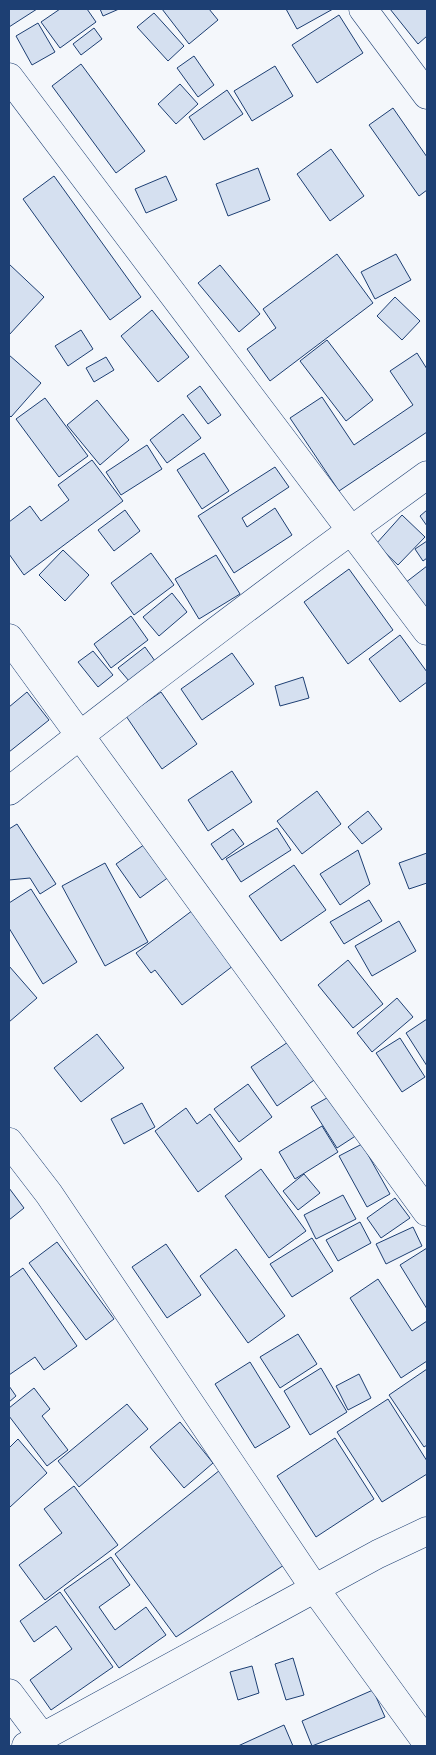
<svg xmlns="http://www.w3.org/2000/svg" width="436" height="1755" font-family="Jost,sans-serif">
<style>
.building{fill:#d5e0f0;stroke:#1d3f73}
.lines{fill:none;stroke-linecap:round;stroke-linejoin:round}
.minor-casing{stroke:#1d3f73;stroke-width:29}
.minor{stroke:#f4f7fb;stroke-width:28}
</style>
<rect width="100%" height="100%" fill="#f4f7fb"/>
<path class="building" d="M9,9H37L9,27Z
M60,9H87L96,22L60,48L41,22Z
M100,9H119L103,16Z
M162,9H209L218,20L189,44Z
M286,9H333L297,29Z
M390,9H427V36L418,44Z
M154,13L184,46L168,61L137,27Z
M339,15L363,53L317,83L292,45Z
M38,23L55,52L32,65L16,36Z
M94,28L102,39L81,55L73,44Z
M194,56L214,85L198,97L177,68Z
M81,64L145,151L116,173L52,86Z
M275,66L293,96L252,121L234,91Z
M180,84L198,104L176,124L158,104Z
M227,90L243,114L204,140L189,117Z
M393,108L427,157V190L419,196L369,125Z
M331,149L364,196L330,221L297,174Z
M258,168L270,200L228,216L216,184Z
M54,176L141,297L110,320L23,199Z
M166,176L177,200L146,213L135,189Z
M337,254L373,303L270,381L247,349L276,328L263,309Z
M396,254L411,280L375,299L361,272Z
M9,264L44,297L9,335Z
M220,265L260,314L239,332L198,283Z
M395,297L420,321L402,340L377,316Z
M152,310L189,357L158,382L121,336Z
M81,330L93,349L68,366L55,346Z
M327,340L373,400L346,421L300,361Z
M417,353L427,369V432L339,491L290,418L322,397L354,445L413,405L390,371Z
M9,355L41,383L11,417L9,415Z
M106,357L114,370L94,382L86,368Z
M200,386L221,415L208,424L187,396Z
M45,398L88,456L59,477L16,419Z
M97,400L129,440L100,465L67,425Z
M183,414L201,438L167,463L150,440Z
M147,445L162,469L121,495L106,472Z
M204,453L229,491L202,509L177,470Z
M92,460L123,501L24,575L9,554V522L30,506L41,521L69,500L58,485Z
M275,467L289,487L242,518L247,527L275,508L292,535L234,573L198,516Z
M125,510L140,531L114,551L98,530Z
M427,510V526L420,516Z
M402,515L425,537L398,565L376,544Z
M427,541V558L423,561L415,549Z
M63,550L89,575L65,601L39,575Z
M151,553L174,585L134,615L111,583Z
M216,555L240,594L199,619L175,579Z
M427,566V612L405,583Z
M349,569L393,630L348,664L304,602Z
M172,593L187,612L159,636L143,617Z
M131,616L148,640L111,668L94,644Z
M400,635L427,672V682L400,702L369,659Z
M145,647L155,661L129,681L118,668Z
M93,651L113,675L98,687L78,662Z
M232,653L254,684L202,720L181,689Z
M303,677L309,698L280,706L275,686Z
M27,692L49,720L9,752V707Z
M161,692L197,744L162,769L126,716Z
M232,771L252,802L208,831L188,800Z
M317,791L341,824L302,854L277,821Z
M368,811L382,829L362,844L348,827Z
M17,824L56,884L40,894L30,878L9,880V829Z
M277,828L291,850L241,882L226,859Z
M233,829L244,844L222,860L211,844Z
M154,838L177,871L140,898L116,864Z
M358,850L370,884L340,905L320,874Z
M427,853V883L409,889L399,863Z
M105,863L148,942L105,966L62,886Z
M294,865L326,910L281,941L249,896Z
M31,889L77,962L43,984L9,928V903Z
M369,900L382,921L344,944L330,922Z
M201,904L242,959L182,1005L155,970L151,973L136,953Z
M399,921L416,951L372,976L355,946Z
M348,960L383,1004L353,1028L318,985Z
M9,966L37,998L9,1022Z
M397,998L413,1017L372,1052L357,1033Z
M427,1019V1066L406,1033Z
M97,1034L124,1068L81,1102L54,1068Z
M294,1038L320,1076L277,1106L251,1067Z
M400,1038L425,1077L402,1092L376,1053Z
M248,1084L272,1117L239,1142L214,1109Z
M332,1095L357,1135L337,1148L311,1107Z
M142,1103L155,1127L124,1144L111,1119Z
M186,1108L197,1124L210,1114L242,1159L198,1192L155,1131Z
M322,1126L338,1152L295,1179L279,1152Z
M362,1144L390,1194L367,1207L339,1156Z
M261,1169L306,1231L269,1258L225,1196Z
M304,1174L320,1193L298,1210L283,1191Z
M9,1188L24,1208L9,1220Z
M343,1195L356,1219L316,1239L304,1215Z
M395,1198L410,1218L381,1238L367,1218Z
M360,1222L371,1243L338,1261L326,1240Z
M413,1227L422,1246L386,1264L376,1244Z
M312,1238L333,1271L292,1297L270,1264Z
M57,1242L114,1319L86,1340L29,1263Z
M166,1244L201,1295L167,1318L132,1267Z
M427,1248V1309L400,1265Z
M236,1249L285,1316L248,1343L200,1276Z
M23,1268L77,1346L44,1370L35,1357L9,1375V1278Z
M378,1279L412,1331L427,1321V1361L401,1378L350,1298Z
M298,1334L317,1364L280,1388L260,1357Z
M250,1362L290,1427L255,1448L215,1384Z
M321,1368L347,1412L310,1435L284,1391Z
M427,1369V1445L424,1447L389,1395Z
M359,1374L371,1398L348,1410L336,1386Z
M9,1386L16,1396L9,1402Z
M34,1388L50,1409L42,1416L68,1450L47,1466L9,1416V1408Z
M388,1399L427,1461V1474L382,1502L337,1432Z
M127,1404L148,1429L79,1487L58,1461Z
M180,1422L213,1463L184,1488L150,1447Z
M335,1438L374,1499L316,1537L277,1476Z
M18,1439L47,1473L10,1507L9,1505V1448Z
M220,1470L287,1563L176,1637L115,1554Z
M74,1486L118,1545L45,1600L19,1565L62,1533L44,1509Z
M111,1557L130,1585L99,1607L115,1630L146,1607L166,1635L119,1668L64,1590Z
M60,1592L113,1667L51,1710L30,1680L72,1649L56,1626L34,1642L20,1621Z
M293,1658L304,1695L286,1700L275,1664Z
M252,1666L259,1693L238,1700L230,1672Z
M373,1690L385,1717L312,1746L302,1721Z
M284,1725L293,1746H238Z"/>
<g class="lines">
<defs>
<path id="minor" d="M363,9L427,95
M9,77L427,631
M9,638L427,1212
M9,791C146,683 286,577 427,475
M9,1142L49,1194L315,1589L427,1743
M9,1693L42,1737
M26,1746L378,1554L427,1531"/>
</defs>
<use href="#minor" class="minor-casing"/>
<use href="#minor" class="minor"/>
</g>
<rect width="436" height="1755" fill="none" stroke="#1d3f73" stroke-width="20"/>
</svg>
